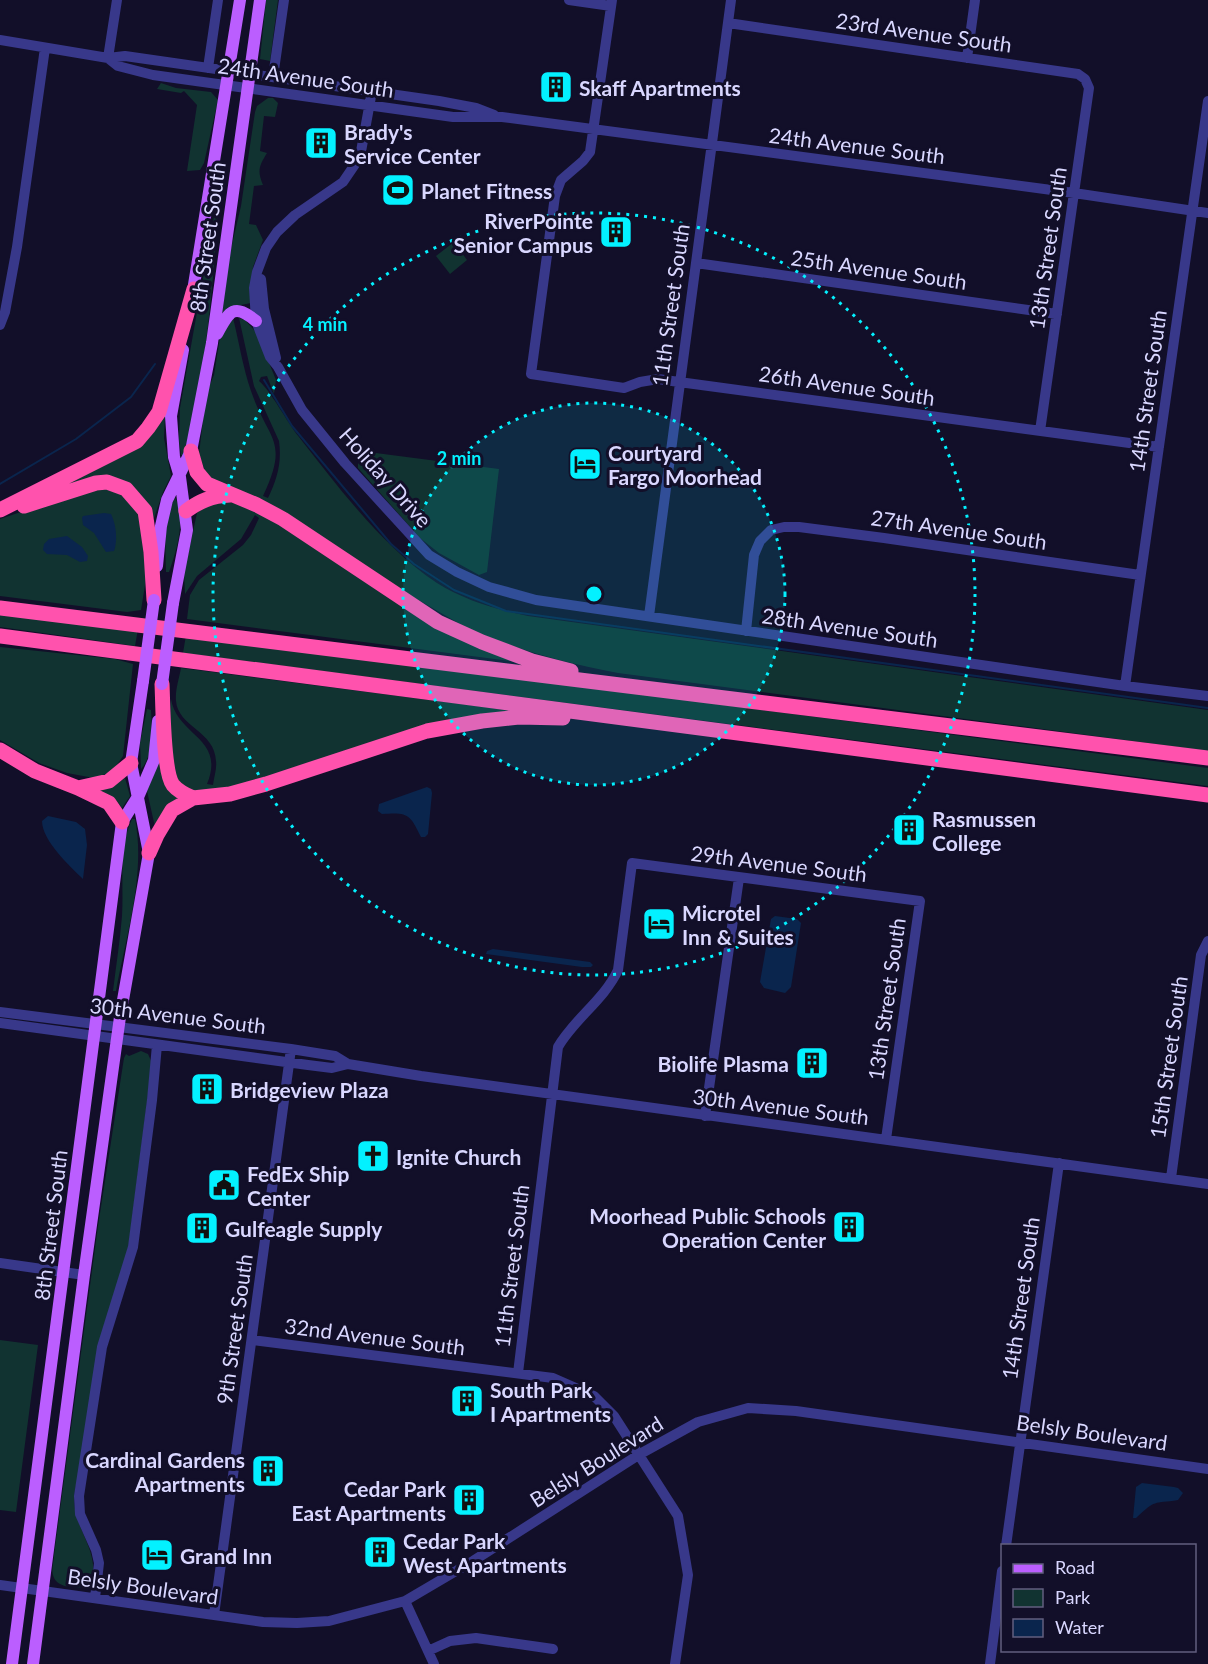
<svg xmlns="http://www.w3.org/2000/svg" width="1208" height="1664" font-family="Lato,sans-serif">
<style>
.green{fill:#113331}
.water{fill:#0a254d}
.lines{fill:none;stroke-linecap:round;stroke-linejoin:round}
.stream{stroke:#0a254d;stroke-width:2}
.minor{stroke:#38388a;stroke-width:10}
.major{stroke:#bb5eff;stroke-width:12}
.highway{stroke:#ff52ad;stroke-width:15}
.major-bridge{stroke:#bb5eff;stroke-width:12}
.ring{fill:none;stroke:#03f1ff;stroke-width:3;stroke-dasharray:3 6}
.labels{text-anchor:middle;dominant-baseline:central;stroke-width:6;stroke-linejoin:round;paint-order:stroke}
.street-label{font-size:21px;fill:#d9d7ff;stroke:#120f29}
.poi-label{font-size:21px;font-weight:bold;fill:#d9d7ff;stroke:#120f29;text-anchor:start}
.centre{fill:#03f1ff;stroke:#120f29;stroke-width:3}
.ring-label{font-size:18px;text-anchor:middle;font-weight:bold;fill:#03f1ff;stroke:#120f29;stroke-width:6;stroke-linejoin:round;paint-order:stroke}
</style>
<rect width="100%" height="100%" fill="#120f29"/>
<path class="green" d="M266,0H278L270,61L260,59Z
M161,83L176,88L211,92L218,100L204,163L200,170L187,171L197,105L184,91L181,93L157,89Z
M268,98H273L278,103L275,117L264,116L260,151L267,153C259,166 257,171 263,185L254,186L249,224L256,225L263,240L253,267L251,303L231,307L222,315L229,257L241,206L255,112L257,106Z
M216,205H219C212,287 207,377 183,455H181L179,440L180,408Z
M454,242L467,260L450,274L436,256Z
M233,318C239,342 243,368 251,391C268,441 290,439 263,496L268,498C277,479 282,463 279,441L254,386L239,318L245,320L257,333L276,380L274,394L267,376L261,377L259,381C271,391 287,422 299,437C338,487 384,548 437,583C464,600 497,610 528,616L1208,710V751L618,673C562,662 520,651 467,628L223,487L206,474L199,454L206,394L214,375L220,337Z
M165,414L164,438L171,476L163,492L154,518L150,517L128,483L38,497Z
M368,452L499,469L487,572L479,575L439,553L420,538L358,468V461Z
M103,488L116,489L140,515L147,573L141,610L127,612L0,596V519L86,490Z
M175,497C186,520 177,550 169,572H166C165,546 164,521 175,497Z
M221,501C258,504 295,535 327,553C393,591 460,627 526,663L187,619L190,595L199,580L243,545L251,535L259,518L255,515L241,539L197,576L185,594L184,573L197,513L203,507Z
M0,611L138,629L135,646L0,627Z
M186,635L1208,768V786L183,653Z
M0,647L115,659L133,664L123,756L112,772L94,778L67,773L39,763L0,740Z
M181,668L484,707L518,712L227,789C212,791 190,795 178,782C167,769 170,716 171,699C177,736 226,738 207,784L213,785C214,777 217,769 216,761C215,731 178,727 176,701C175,690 179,679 181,668Z
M147,709L151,710C152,727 154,756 141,769L140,743Z
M161,756L178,798L155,827L147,791Z
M125,778L130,796L122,808L116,800L99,790L111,788Z
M132,819H135C146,873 126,937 116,991H113C116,966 120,941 122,916C124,883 118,849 132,819Z
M141,1051L148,1054L152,1063L129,1243L75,1490C74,1498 74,1507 76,1514C83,1539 96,1552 93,1579L84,1587C75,1588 56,1588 53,1575C51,1570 54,1561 54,1555L98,1226L124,1058L126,1054L129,1056Z
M0,1340L38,1345L16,1512L0,1510Z"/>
<path class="water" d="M104,513L111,514C116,524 118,540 114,551L106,552L94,533L83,525L82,518L83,516Z
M67,536L82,547L88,556L87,561L80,562L67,555L47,554L43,550L44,544L49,539Z
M427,787L431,789L432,793L428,834L425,837H421C410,814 408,812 382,814L378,811L379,804Z
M48,816L76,822L85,829L87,845L83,879C71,867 42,841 42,821Z
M775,916L797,919L801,923L791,987L785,993L764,988L760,982L771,919Z
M493,949L590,962L593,965L591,967H582L486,954L487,951Z
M1142,1483L1174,1487L1178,1488L1183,1493L1178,1500C1153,1504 1156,1499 1136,1518H1133L1136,1487Z"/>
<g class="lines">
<path class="stream" d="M264,380L292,426L391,544L414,564L454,590L506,611L1208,708
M0,484L76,439L131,397L155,364"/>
<path class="minor" d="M569,0L611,6
M612,0L590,152L583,161L561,180L555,196L531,374L624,388L640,382L658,379L679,382L1159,447
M728,23L1078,74L1085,79L1089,88L1040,431
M0,40L108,58L125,56L439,101L476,108L494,115
M108,58L118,66L153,75L453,117H502L1074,193L1208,213
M108,58L117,0
M967,58L975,0
M208,68L218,0
M273,77L284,0
M372,91L360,157L343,182L295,215L277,232L266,248L257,272L254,288L256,321L270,357L278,367L302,410L345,463L429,555L457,572L489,587L536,600L1125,686L1208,696
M696,263L1057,314
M261,279L264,309L276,358
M0,325L5,312L17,247L45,48
M649,616L731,0
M746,631L754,555L760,541L771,530L784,527H799L884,538L1140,575
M1125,686L1208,101
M0,1012L291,1049L335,1056L348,1064L421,1076L1208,1184
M0,1023L308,1065L332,1068L348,1064
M705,1116L739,878
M1171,1178L1201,955L1208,941
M0,1263L84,1275
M252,1340L553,1378L594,1396L614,1416L678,1516L688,1575L675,1664
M518,1373L558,1047C574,1019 604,1000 618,970L632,863L920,901L886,1139
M1006,1546L1059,1163
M0,1585L263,1622L297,1623L329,1621L405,1601L473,1561L640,1454L698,1422L748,1408L796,1411L1208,1469
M95,1598L99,1563L96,1550L80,1514L79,1496L102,1347L133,1247L152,1100L157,1045
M405,1601L434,1664
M214,1615L291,1049
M428,1651L450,1641L476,1638L553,1649
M990,1664L1002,1571"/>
<path class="major" d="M192,297L240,0
M217,334C229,312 233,302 256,321
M157,566L161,526L167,500L191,451L212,343L260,0
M173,603L187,530L180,477L174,457L171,416L183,350
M12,1664L122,822L139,795L154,760L158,721
M33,1664L84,1275L120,1017L149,853L131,763L143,681"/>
<path class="highway" d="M191,451L197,472L207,484L257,505L283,519L438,622L482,642L532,661L571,671
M24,506L96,483L107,482L126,489L145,511L151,552L154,600
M0,510L137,441L148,428L159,412L194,289
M186,511C200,501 211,496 230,495
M0,608L1208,758
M0,636L1208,795
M162,684C163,703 163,772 173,785C178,791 186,795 193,798
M0,750L35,771L78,788L109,803L122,822
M78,788L109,781L131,763
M149,853L157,835L172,810L193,798L230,794L266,784L427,731L482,721L519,717L563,718"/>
<path class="major-bridge" d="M143,681L154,600
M162,684L173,603"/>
</g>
<circle cx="594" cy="594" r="191" fill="#03f1ff" fill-opacity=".12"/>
<g class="ring">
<circle cx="594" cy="594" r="191"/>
<circle cx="594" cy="594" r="381"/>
</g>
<defs>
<symbol id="building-square" viewBox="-11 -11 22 22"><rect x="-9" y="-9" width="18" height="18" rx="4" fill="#03f1ff" stroke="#120f29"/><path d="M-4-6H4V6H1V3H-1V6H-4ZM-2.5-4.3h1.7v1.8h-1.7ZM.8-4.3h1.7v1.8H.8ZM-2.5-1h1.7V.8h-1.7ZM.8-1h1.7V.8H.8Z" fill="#111"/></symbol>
<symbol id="stadium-square" viewBox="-11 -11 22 22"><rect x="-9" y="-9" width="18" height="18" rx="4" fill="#03f1ff" stroke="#120f29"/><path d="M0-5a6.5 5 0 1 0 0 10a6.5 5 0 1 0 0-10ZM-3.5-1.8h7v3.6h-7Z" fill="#111"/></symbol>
<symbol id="hotel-square" viewBox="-11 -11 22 22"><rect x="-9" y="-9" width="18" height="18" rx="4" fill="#03f1ff" stroke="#120f29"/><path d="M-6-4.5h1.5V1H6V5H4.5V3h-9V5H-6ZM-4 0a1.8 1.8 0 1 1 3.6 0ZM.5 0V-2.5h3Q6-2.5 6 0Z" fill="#111"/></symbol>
<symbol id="church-square" viewBox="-11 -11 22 22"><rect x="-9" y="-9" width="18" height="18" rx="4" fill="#03f1ff" stroke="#120f29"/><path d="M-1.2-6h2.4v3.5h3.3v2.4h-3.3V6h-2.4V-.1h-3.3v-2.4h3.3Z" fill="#111"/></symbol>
<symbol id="civic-square" viewBox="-11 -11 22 22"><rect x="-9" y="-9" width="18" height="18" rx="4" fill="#03f1ff" stroke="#120f29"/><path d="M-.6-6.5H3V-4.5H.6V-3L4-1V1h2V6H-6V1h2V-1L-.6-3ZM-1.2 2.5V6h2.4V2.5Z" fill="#111"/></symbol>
</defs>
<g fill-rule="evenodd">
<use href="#building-square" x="537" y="68" width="38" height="38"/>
<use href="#building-square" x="302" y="124" width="38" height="38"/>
<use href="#stadium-square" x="379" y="171" width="38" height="38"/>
<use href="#building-square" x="597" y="213" width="38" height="38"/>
<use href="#hotel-square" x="566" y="445" width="38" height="38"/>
<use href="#building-square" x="890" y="811" width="38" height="38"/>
<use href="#hotel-square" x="640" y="905" width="38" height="38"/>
<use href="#building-square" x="793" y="1044" width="38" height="38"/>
<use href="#building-square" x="188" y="1070" width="38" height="38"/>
<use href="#church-square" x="354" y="1137" width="38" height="38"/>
<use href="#civic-square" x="205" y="1166" width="38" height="38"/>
<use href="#building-square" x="830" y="1208" width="38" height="38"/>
<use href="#building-square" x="183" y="1209" width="38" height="38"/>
<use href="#building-square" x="448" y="1382" width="38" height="38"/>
<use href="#building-square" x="249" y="1452" width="38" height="38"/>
<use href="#building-square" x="450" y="1481" width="38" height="38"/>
<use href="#building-square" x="361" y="1533" width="38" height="38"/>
<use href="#hotel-square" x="138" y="1536" width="38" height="38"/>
</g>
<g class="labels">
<g class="street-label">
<text transform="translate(924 32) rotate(8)">23rd Avenue South</text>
<text transform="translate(306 77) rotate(8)">24th Avenue South</text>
<text transform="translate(857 145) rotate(7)">24th Avenue South</text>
<text transform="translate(207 237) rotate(-82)">8th Street South</text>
<text transform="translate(1047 248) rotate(-82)">13th Street South</text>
<text transform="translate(879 269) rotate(8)">25th Avenue South</text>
<text transform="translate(670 305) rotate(-82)">11th Street South</text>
<text transform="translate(847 385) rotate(8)">26th Avenue South</text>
<text transform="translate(1147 391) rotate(-82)">14th Street South</text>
<text transform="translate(386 477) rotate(48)">Holiday Drive</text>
<text transform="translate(959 529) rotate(8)">27th Avenue South</text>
<text transform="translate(850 627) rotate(8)">28th Avenue South</text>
<text transform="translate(779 863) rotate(7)">29th Avenue South</text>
<text transform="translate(886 999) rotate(-82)">13th Street South</text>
<text transform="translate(178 1015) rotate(7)">30th Avenue South</text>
<text transform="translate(1168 1057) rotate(-82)">15th Street South</text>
<text transform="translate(781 1106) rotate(7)">30th Avenue South</text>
<text transform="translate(50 1225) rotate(-83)">8th Street South</text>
<text transform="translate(511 1266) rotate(-83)">11th Street South</text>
<text transform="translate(1020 1298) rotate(-82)">14th Street South</text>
<text transform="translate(234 1329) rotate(-82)">9th Street South</text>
<text transform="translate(375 1336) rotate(7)">32nd Avenue South</text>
<text transform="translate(1092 1432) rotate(8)">Belsly Boulevard</text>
<text transform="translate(596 1461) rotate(-32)">Belsly Boulevard</text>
<text transform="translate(143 1586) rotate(8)">Belsly Boulevard</text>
</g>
<g class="poi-label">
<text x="579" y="87">Skaff Apartments</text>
<text x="344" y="131">Brady's<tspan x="344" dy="24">Service Center</tspan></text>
<text x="421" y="190">Planet Fitness</text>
<text x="593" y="220" text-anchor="end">RiverPointe<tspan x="593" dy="24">Senior Campus</tspan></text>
<text x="608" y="452">Courtyard<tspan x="608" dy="24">Fargo Moorhead</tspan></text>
<text x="932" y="818">Rasmussen<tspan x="932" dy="24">College</tspan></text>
<text x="682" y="912">Microtel<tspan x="682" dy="24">Inn &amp; Suites</tspan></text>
<text x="789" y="1063" text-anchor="end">Biolife Plasma</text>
<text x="230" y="1089">Bridgeview Plaza</text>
<text x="396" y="1156">Ignite Church</text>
<text x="247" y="1173">FedEx Ship<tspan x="247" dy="24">Center</tspan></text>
<text x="826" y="1215" text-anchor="end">Moorhead Public Schools<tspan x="826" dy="24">Operation Center</tspan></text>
<text x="225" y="1228">Gulfeagle Supply</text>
<text x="490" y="1389">South Park<tspan x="490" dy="24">I Apartments</tspan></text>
<text x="245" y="1459" text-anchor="end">Cardinal Gardens<tspan x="245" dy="24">Apartments</tspan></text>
<text x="446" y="1488" text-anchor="end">Cedar Park<tspan x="446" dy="24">East Apartments</tspan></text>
<text x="403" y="1540">Cedar Park<tspan x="403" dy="24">West Apartments</tspan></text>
<text x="180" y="1555">Grand Inn</text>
</g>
</g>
<circle cx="594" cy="594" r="9" class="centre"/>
<g class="ring-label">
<text x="325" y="331">4 min</text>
<text x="459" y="465">2 min</text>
</g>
<rect x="1001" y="1544" width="195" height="108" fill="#120f29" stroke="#625f7f" stroke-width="1.5"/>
<rect x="1013" y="1564" width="30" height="9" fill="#bb5eff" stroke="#625f7f" stroke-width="1.5"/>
<text x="1055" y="1574" font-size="18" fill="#d9d7ff">Road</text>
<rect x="1013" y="1589" width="30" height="18" fill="#113331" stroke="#625f7f" stroke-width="1.5"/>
<text x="1055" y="1604" font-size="18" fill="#d9d7ff">Park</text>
<rect x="1013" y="1619" width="30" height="18" fill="#0a254d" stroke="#625f7f" stroke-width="1.5"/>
<text x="1055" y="1634" font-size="18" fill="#d9d7ff">Water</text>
</svg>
